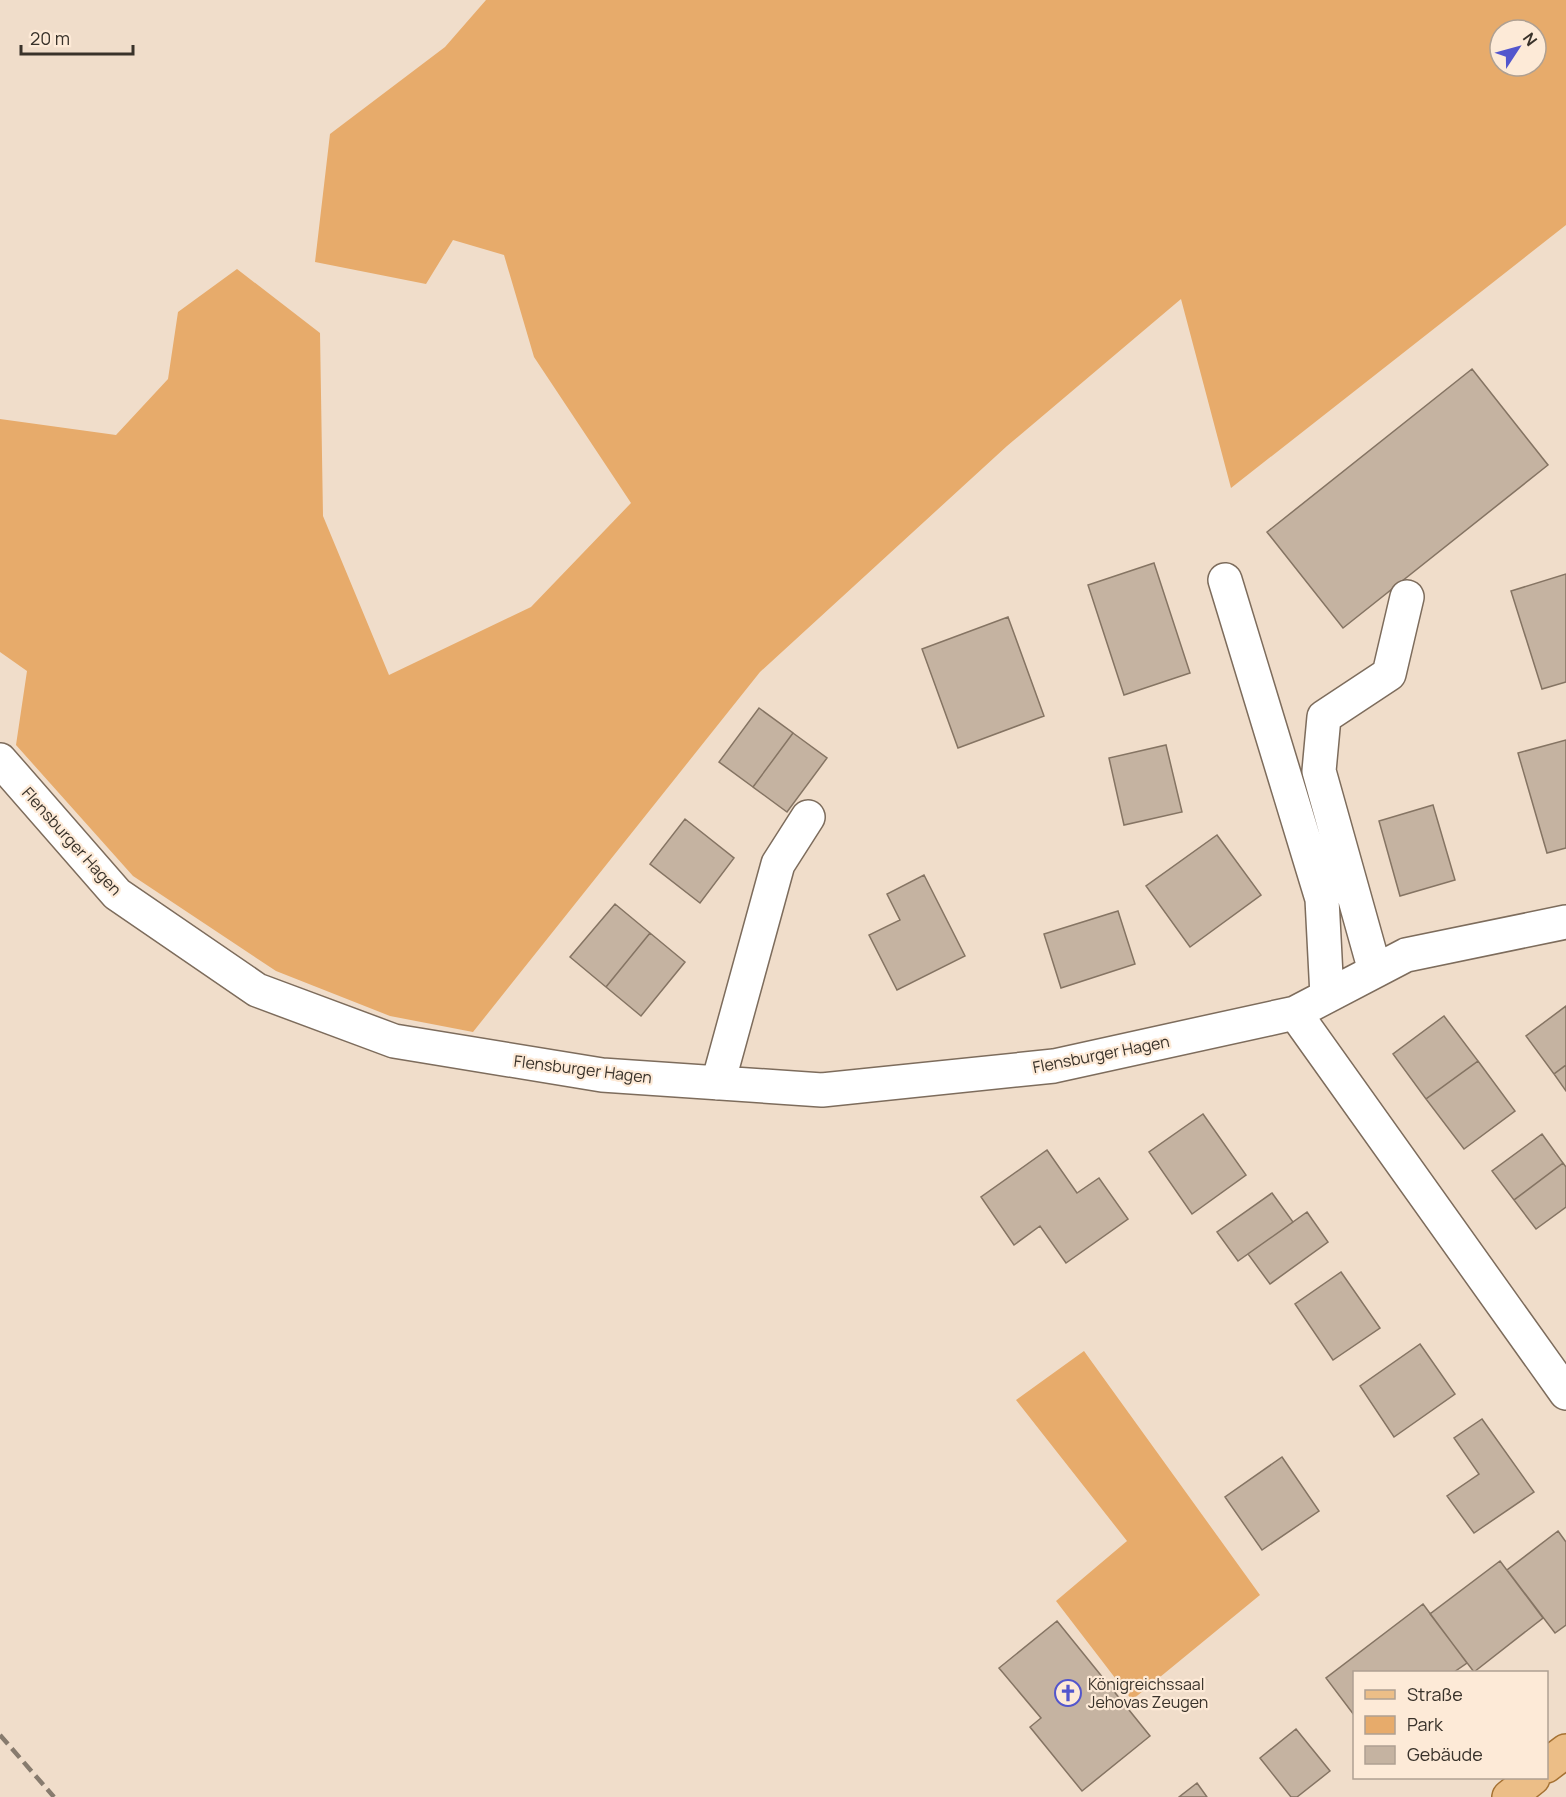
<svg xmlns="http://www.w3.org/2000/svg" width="1566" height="1797" font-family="Manrope,sans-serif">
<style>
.green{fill:#e7ab6b;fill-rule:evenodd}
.building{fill:#c5b3a1;stroke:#857463;stroke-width:1.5}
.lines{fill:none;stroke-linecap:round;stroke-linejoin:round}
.minor-casing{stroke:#7d6c5c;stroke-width:36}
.major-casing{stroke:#a57132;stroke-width:36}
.minor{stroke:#fff;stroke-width:33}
.major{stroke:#ecbe87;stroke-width:33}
.rail{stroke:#877b6e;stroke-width:4.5;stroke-dasharray:12 6;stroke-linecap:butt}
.labels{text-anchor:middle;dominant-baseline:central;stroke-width:4.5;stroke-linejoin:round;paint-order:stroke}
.street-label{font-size:16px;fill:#39322a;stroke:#fdead7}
.poi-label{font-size:16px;fill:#39322a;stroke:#fdead7;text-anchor:start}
</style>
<rect width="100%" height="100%" fill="#f0ddca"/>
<path class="green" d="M486,0H1566V225L1231,488L1181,299L1007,446L760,672L473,1032L390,1016L276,971L133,876L16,745L27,671L0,652V419L116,435L168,379L178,312L237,269L320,333L323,516L389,675L531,607L631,503L534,357L504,255L453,240L426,284L315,262L330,134L445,47ZM1500,30H1536V66H1500Z
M1084,1351L1260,1595L1132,1700L1056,1601L1127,1541L1016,1400Z"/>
<path class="building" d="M1472,369L1548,465L1343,628L1267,532Z
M1154,563L1190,673L1124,695L1088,585Z
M1566,574V682L1542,689L1511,591Z
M1008,617L1044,716L958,748L922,649Z
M759,708L793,733L753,787L719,762Z
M793,733L827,758L787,812L753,787Z
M1566,740V848L1547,853L1518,753Z
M1166,745L1182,812L1124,825L1109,758Z
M1433,805L1455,880L1400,896L1379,821Z
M685,819L734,858L700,903L650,864Z
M1217,835L1261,895L1190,947L1146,886Z
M924,875L965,956L897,990L869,935L900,920L887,894Z
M615,904L650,933L606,987L570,957Z
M1118,911L1135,964L1061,988L1044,934Z
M650,933L685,962L641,1016L606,987Z
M1566,1006V1065L1554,1074L1526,1036Z
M1444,1016L1478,1061L1426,1099L1393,1054Z
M1478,1061L1515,1111L1464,1149L1426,1099Z
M1566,1065V1091L1554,1074Z
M1203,1114L1246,1175L1192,1214L1149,1152Z
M1542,1134L1563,1163L1514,1200L1492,1171Z
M1047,1150L1077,1193L1099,1178L1128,1219L1066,1263L1040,1226L1014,1245L981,1197Z
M1563,1163L1566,1167V1207L1536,1229L1514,1200Z
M1272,1193L1293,1222L1238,1261L1217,1232Z
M1307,1212L1328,1242L1270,1284L1248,1254Z
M1341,1272L1380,1328L1333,1360L1295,1304Z
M1420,1344L1455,1394L1394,1437L1360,1386Z
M1482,1419L1534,1492L1474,1533L1447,1496L1479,1474L1454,1438Z
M1282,1457L1319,1511L1262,1550L1225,1497Z
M1558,1531L1566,1542V1625L1555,1633L1507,1570Z
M1500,1561L1543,1618L1474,1672L1430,1614Z
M1423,1604L1467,1663L1454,1672H1354V1715L1326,1678Z
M1057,1621L1150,1736L1082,1791L1030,1727L1041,1718L999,1668Z
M1296,1729L1330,1771L1297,1797H1291L1260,1758Z
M1197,1783L1207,1797H1179Z"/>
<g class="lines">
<defs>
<path id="minor" d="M1225,580L1322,899L1327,996
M0,760L117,894L257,990L394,1041L602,1075L822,1090L1054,1066L1295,1013L1406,955L1566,922
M1375,971L1319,771L1324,717L1389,674L1407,597
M1295,1013L1566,1393
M718,1083L778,864L808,817"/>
<path id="major" d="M1546,1766L1566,1751
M1509,1797L1533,1778"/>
</defs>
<use href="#minor" class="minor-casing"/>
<use href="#major" class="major-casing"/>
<use href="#minor" class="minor"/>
<use href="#major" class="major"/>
<path class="rail" d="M0,1735L54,1797"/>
</g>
<defs>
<symbol id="church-ring" viewBox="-11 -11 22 22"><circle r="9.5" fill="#fdead7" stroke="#5356cd" stroke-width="1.5"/><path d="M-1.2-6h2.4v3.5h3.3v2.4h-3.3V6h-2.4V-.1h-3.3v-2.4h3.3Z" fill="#5356cd"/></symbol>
</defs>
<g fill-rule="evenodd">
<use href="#church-ring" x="1053" y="1678" width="30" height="30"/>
</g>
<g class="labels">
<g class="street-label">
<text transform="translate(72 841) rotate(48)">Flensburger Hagen</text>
<text transform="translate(1101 1054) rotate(-11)">Flensburger Hagen</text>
<text transform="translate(583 1069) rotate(7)">Flensburger Hagen</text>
</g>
<g class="poi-label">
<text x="1088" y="1684">Königreichssaal<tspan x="1088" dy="18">Jehovas Zeugen</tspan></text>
</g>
</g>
<rect x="1353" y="1671" width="195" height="108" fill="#fdead7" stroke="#afa092" stroke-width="1.5"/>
<rect x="1365" y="1690" width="30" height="9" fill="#ecbe87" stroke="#afa092" stroke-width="1.5"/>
<text x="1407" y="1701" font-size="18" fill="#39322a">Straße</text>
<rect x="1365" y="1716" width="30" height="18" fill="#e7ab6b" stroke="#afa092" stroke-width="1.5"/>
<text x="1407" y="1731" font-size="18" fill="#39322a">Park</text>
<rect x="1365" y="1746" width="30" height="18" fill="#c5b3a1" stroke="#afa092" stroke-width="1.5"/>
<text x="1407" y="1761" font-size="18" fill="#39322a">Gebäude</text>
<g transform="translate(1518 48) rotate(54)"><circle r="28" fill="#fdead7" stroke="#afa092" stroke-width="1.5"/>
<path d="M0-4.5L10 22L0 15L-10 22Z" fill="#5356cd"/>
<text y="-9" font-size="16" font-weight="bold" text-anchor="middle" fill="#39322a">N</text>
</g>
<path d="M21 45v9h112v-9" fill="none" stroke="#39322a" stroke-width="3"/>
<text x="30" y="45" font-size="18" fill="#39322a" stroke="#fdead7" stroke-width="4.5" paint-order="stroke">20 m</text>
</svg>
